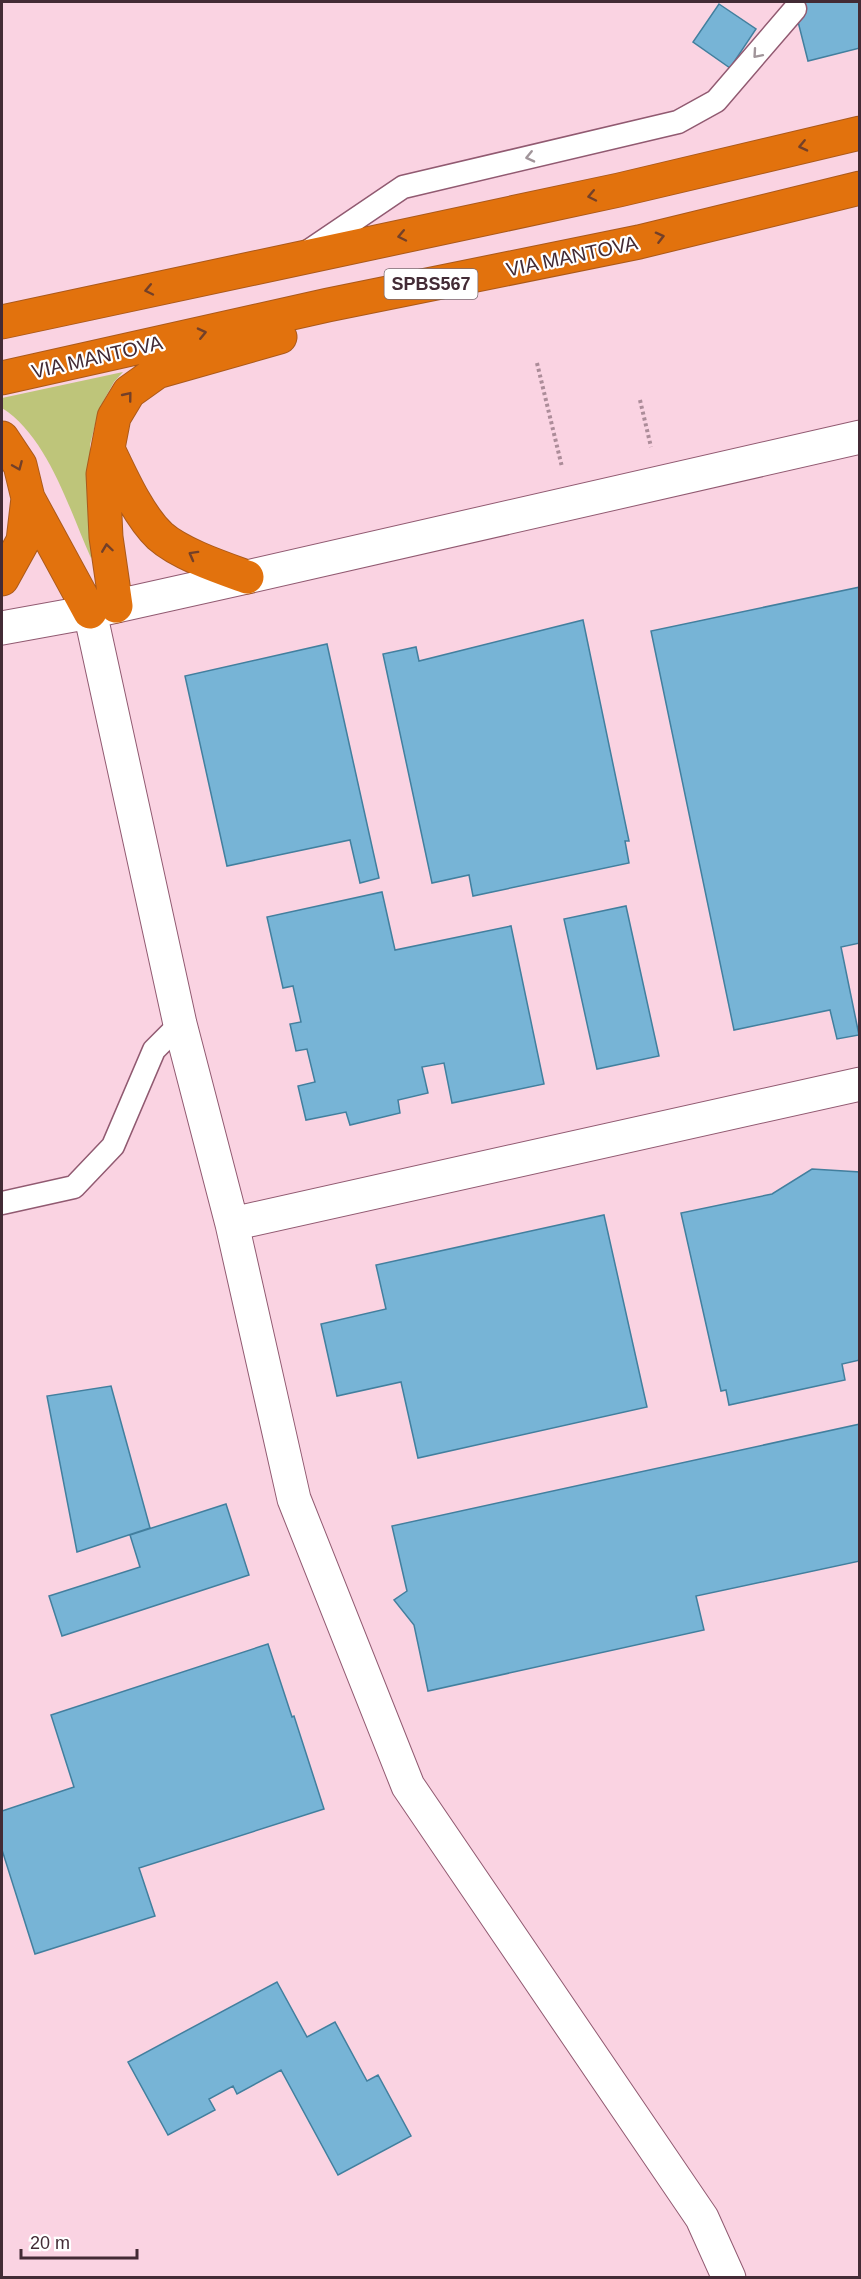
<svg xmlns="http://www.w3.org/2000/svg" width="861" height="2279" font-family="Arial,sans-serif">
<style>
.green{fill:#bec57a}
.building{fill:#77b4d6;stroke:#427f9e;stroke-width:1.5}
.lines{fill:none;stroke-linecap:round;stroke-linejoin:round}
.lane-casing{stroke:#915a71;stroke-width:25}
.street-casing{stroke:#915a71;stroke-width:35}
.highway-casing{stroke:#aa591b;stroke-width:35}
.path{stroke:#ac8c99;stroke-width:4;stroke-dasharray:3 3;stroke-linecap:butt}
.lane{stroke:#fff;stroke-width:22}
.street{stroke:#fff;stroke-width:33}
.highway{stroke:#e2720d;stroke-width:33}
.oneway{stroke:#a1959a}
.oneway2{stroke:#734029}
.labels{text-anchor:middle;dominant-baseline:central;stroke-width:4.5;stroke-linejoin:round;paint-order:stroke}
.shield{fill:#fff;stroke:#7b6b72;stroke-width:1.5}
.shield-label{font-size:18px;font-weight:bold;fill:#432b35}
.street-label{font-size:20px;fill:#432b35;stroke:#fff}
</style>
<rect width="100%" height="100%" fill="#fad3e2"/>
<path class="green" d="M123,372L114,382L99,409L90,445L95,548L91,558C69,509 48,437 2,408V398Z"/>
<path class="building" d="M793,2H860V48L808,61Z
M719,4L756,29L730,68L693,42Z
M860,587V943L841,947L859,1035L837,1039L830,1010L734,1030L651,631Z
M583,620L629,841H625L629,863L473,896L469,875L432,883L383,654L416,647L419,661Z
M327,644L379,878L360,883L350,840L227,866L185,676Z
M382,892L395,950L511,926L544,1084L452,1103L444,1063L422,1067L428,1093L398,1100L400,1113L350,1125L346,1112L306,1120L298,1086L315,1082L307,1049L296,1051L290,1024L301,1022L293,986L283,988L267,917Z
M626,906L659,1056L597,1069L564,919Z
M812,1169L860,1172V1360L842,1364L845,1380L729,1405L726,1390L721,1391L681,1213L772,1194Z
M604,1215L647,1407L418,1458L401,1382L337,1396L321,1324L386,1309L376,1265Z
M111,1386L150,1528L77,1552L47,1396Z
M860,1424V1561L696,1596L704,1630L428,1691L414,1625L394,1600L407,1591L392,1526Z
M226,1504L249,1575L62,1636L49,1596L140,1567L130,1535Z
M268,1644L292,1717L294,1716L324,1809L139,1868L155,1916L35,1954L2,1850V1811L74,1787L51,1715Z
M277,1982L307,2037L335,2022L367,2081L378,2075L411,2136L338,2175L281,2070L237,2094L233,2086L209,2099L215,2110L168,2135L128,2062Z"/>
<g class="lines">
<defs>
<path id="lane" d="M307,252L403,187L678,122L716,101L795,9
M2,1203L74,1187L113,1146L154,1050L180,1024"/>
<path id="street" d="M90,612L180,1024L232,1224L294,1499L408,1786L702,2218L729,2278
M2,628L90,612L247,577L860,437
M232,1224L860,1084"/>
<path id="highway" d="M2,322L619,190L860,133
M2,378L328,305L639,242L860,188
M2,438L20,465L28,498L90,612
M108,449C121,476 138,515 160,536C180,554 222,568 247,577
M2,579L23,541L28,498
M116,606L106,537L103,474L114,417L129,392L157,372L280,337"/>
</defs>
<use href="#lane" class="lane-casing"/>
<use href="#street" class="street-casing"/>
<use href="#highway" class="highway-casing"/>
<path class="path" d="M537,363L562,467
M640,400L651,447"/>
<use href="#lane" class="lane"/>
<use href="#street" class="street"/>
<use href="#highway" class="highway"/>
</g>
<defs><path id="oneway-chevron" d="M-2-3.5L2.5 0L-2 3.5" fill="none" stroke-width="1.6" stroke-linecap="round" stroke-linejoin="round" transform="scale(1.5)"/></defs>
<g class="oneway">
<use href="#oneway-chevron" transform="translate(757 54) rotate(131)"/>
<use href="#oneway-chevron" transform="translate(530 157) rotate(167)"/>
</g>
<g class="oneway2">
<use href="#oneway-chevron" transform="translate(803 146) rotate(167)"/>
<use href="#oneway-chevron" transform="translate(592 196) rotate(168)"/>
<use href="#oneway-chevron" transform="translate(402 236) rotate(168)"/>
<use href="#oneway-chevron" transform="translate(660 237) rotate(-14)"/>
<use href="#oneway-chevron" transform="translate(149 290) rotate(168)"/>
<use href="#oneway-chevron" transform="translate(202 333) rotate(-13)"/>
<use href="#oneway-chevron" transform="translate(128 396) rotate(-51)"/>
<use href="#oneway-chevron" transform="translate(18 466) rotate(67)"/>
<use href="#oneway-chevron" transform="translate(107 548) rotate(-98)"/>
<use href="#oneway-chevron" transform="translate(193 555) rotate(-151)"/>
</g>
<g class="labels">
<rect class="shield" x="384.5" y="269" width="93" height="30" rx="4.5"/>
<g class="shield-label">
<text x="431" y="284">SPBS567</text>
</g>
<g class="street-label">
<text transform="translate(572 256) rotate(-12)">VIA MANTOVA</text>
<text transform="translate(97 357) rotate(-13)">VIA MANTOVA</text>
</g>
</g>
<rect width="861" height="2279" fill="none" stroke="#432b35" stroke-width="6"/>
<path d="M21 2249v9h116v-9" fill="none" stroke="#432b35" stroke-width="3"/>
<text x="30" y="2249" font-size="18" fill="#432b35" stroke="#ffffff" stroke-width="4.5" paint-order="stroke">20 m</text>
</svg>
